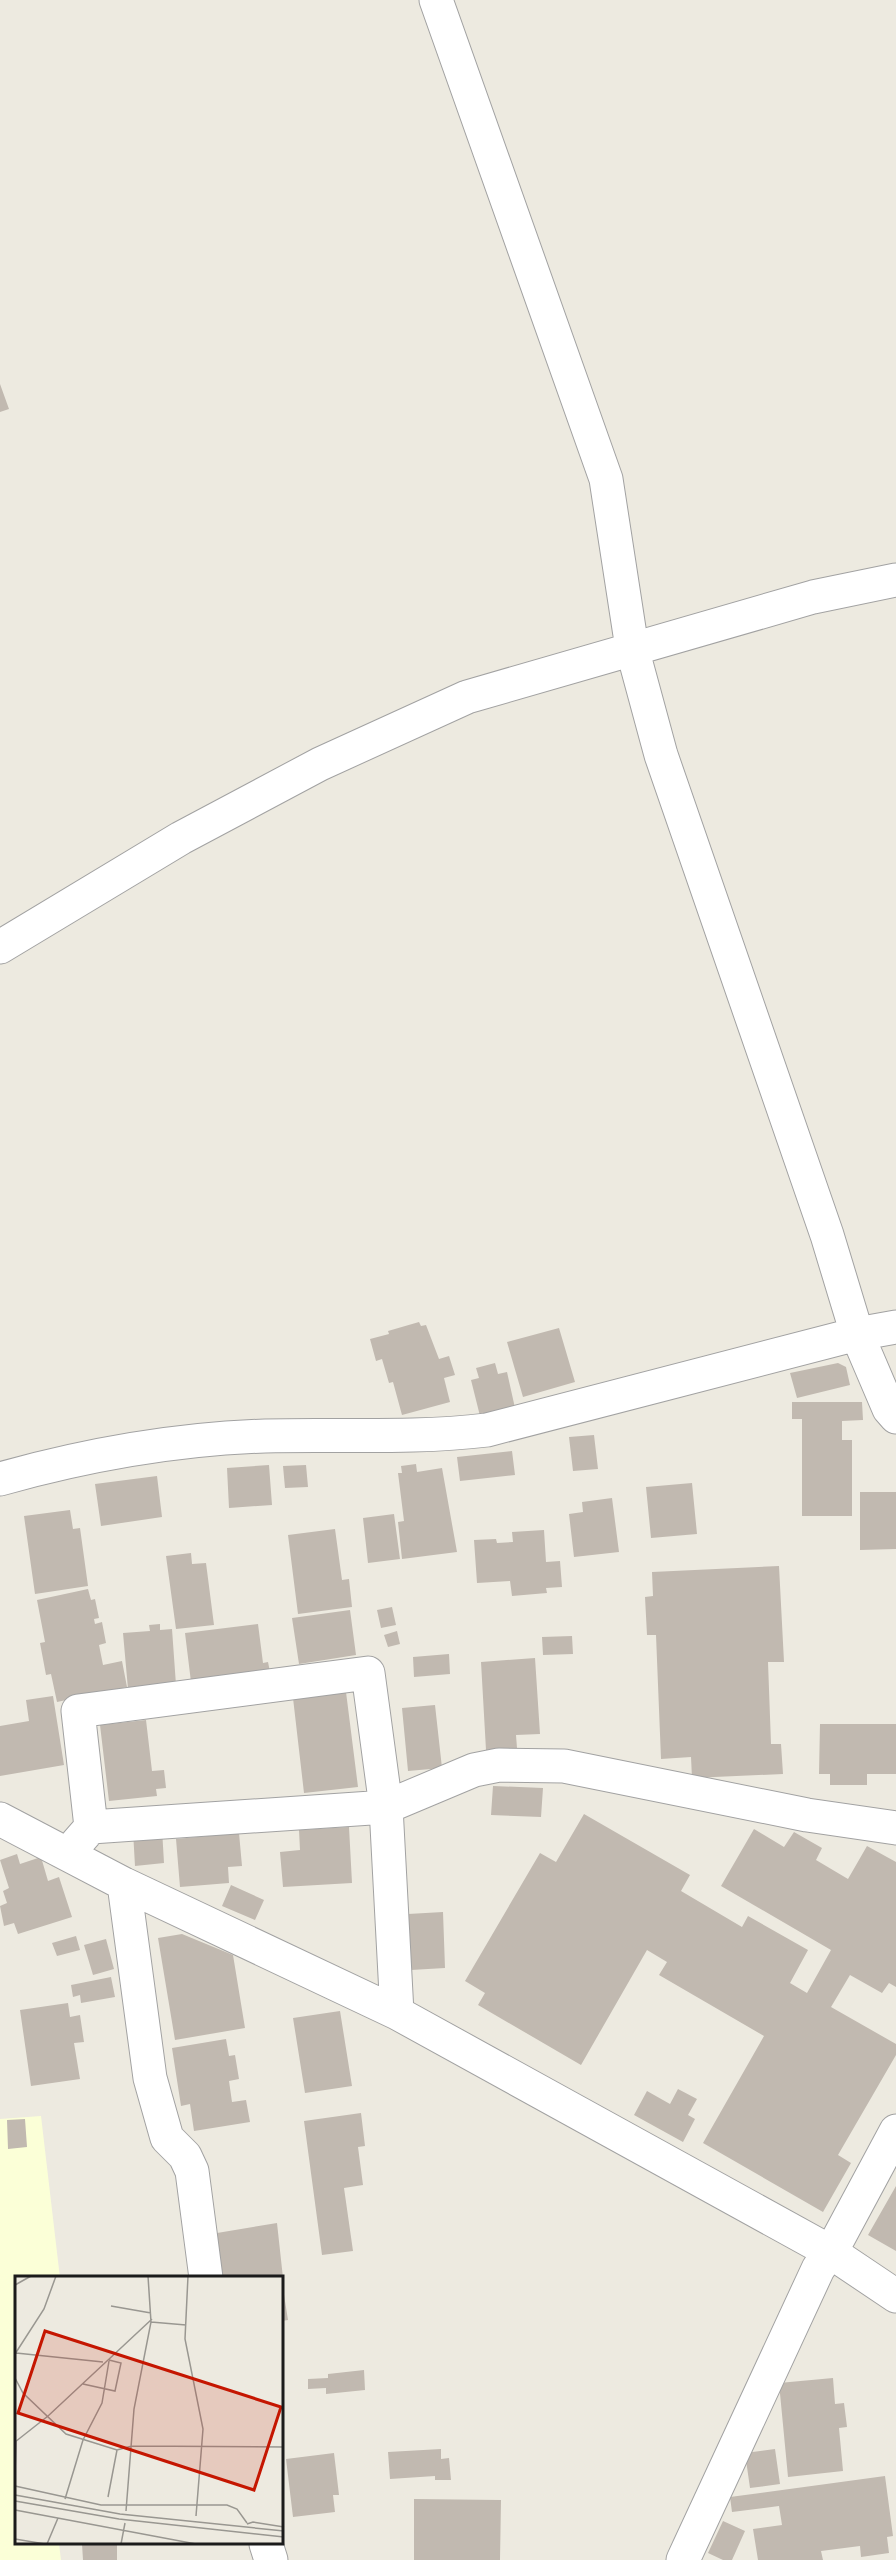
<svg xmlns="http://www.w3.org/2000/svg" width="896" height="2560" font-family="'PT Sans Narrow',sans-serif">
<style>
.education{fill:#fbffd7}
.building{fill:#c1b9b0}
.lines{fill:none;stroke-linecap:round;stroke-linejoin:round}
.minor-casing{stroke:#a2a2a2;stroke-width:35}
.minor{stroke:#fff;stroke-width:33}
.inset-road{fill:none;stroke:#999791;stroke-width:1.5}
.view{fill:#c51601;fill-opacity:0.15;stroke:#c51601;stroke-width:3}
.inset-edge{fill:none;stroke:#1b1b1b;stroke-width:3}
</style>
<rect width="100%" height="100%" fill="#edeae0"/>
<path class="education" d="M41,2116L60,2278H16V2544H59L61,2560H0V2119Z"/>
<path class="building" d="M0,384L9,409L0,412Z
M419,1322L421,1326L426,1325L439,1359L449,1356L455,1375L444,1378L450,1402L402,1415L393,1382L389,1383L382,1359L376,1361L370,1339L389,1334L388,1331Z
M559,1328L575,1382L523,1397L507,1342Z
M495,1363L498,1374L507,1372L515,1408L480,1416L471,1380L479,1378L476,1368Z
M838,1363L846,1367L850,1385L797,1398L790,1373Z
M792,1402H862L863,1420L842,1421V1440H852V1516H802V1419H792Z
M594,1435L598,1469L573,1471L569,1437Z
M512,1451L515,1475L460,1481L457,1457Z
M416,1464L417,1472L442,1468L457,1552L402,1559L398,1522L404,1521L398,1473H402L401,1466Z
M269,1465L272,1505L229,1508L227,1468Z
M306,1465L308,1487L285,1488L283,1466Z
M157,1476L162,1517L101,1526L95,1484Z
M692,1483L697,1534L651,1538L646,1487Z
M860,1492H896V1549L860,1550Z
M612,1498L619,1552L574,1557L569,1514L583,1512L582,1502Z
M70,1510L73,1529L80,1528L88,1586L35,1594L24,1516Z
M394,1514L400,1559L368,1563L363,1518Z
M335,1529L342,1580L349,1579L352,1607L298,1614L288,1535Z
M544,1530L546,1562L560,1561L562,1587L546,1588L547,1593L512,1596L510,1581L477,1583L474,1540L496,1539L497,1543L513,1542L512,1532Z
M191,1553L192,1564L206,1563L214,1625L176,1629L166,1556Z
M779,1566L784,1662H768L771,1744H781L783,1774L692,1778L691,1757L661,1759L656,1635H647L645,1597L653,1596L652,1572Z
M88,1589L91,1600L95,1599L99,1618L94,1619L95,1624L102,1622L106,1643L99,1645L103,1665L122,1661L127,1687L57,1702L51,1674L46,1675L40,1643L45,1642L37,1600Z
M392,1607L396,1625L381,1628L377,1610Z
M350,1610L356,1655L299,1664L292,1618Z
M160,1624V1630L172,1629L176,1685L128,1689L123,1633L150,1631L149,1625Z
M258,1624L263,1663L268,1662L270,1672L191,1682L185,1633Z
M397,1631L400,1644L388,1647L384,1635Z
M572,1636L573,1654L543,1655L542,1637Z
M449,1654L450,1674L414,1677L413,1657Z
M535,1658L540,1734L516,1735L517,1748L486,1750L481,1662Z
M346,1692L358,1787L304,1793L293,1698Z
M53,1696L64,1765L0,1776V1726L29,1721L26,1700Z
M435,1705L442,1768L408,1771L402,1708Z
M146,1720L152,1771L164,1770L166,1788L156,1789L157,1796L109,1801L100,1725Z
M820,1724H896V1774H867V1785H830V1774H819Z
M493,1786L543,1788L541,1817L491,1815Z
M584,1814L690,1875L681,1891L742,1927L748,1916L808,1950L790,1983L807,1993L831,1950L721,1886L754,1829L784,1847L794,1832L822,1848L816,1860L848,1879L867,1846L896,1862V1987L889,1983L882,1993L850,1975L831,2007L896,2044V2055L838,2155L851,2163L823,2212L703,2143L764,2036L659,1975L667,1962L647,1950L581,2065L478,2005L485,1993L465,1981L540,1853L556,1862Z
M349,1827L352,1883L283,1887L280,1852L300,1850L299,1830Z
M162,1829L164,1863L135,1866L133,1831Z
M239,1833L242,1866L228,1867L229,1883L180,1887L176,1839Z
M17,1854L20,1864L41,1857L48,1881L59,1877L72,1917L18,1934L14,1923L4,1926L0,1906L7,1903L3,1891L9,1888L0,1860Z
M231,1885L264,1900L255,1920L222,1906Z
M443,1912L445,1968L411,1970L408,1914Z
M182,1934L233,1955L245,2028L175,2040L158,1938Z
M76,1936L80,1950L57,1956L52,1943Z
M106,1939L114,1969L93,1975L84,1945Z
M111,1977L115,1997L81,2003L80,1995L73,1997L71,1985Z
M68,2003L70,2017L80,2015L84,2042L74,2043L80,2079L31,2086L20,2010Z
M340,2011L352,2086L305,2093L293,2018Z
M226,2039L229,2056L235,2055L239,2079L229,2081L232,2102L246,2100L250,2122L194,2131L190,2104L181,2106L172,2048Z
M678,2089L697,2099L688,2115L695,2119L683,2142L634,2115L647,2091L670,2104Z
M361,2113L365,2146L358,2147L363,2185L344,2188L353,2251L322,2255L304,2121Z
M25,2119L27,2147L8,2149L7,2120Z
M896,2186V2251L868,2235Z
M277,2223L283,2278L222,2276L217,2233Z
M282,2282L288,2320L282,2321Z
M364,2370L365,2390L326,2394V2388L308,2389V2379L328,2378V2374Z
M833,2378L835,2404L844,2403L847,2427L839,2428L843,2471L788,2477L779,2383Z
M441,2449V2459L449,2458L451,2480H435V2476L390,2479L388,2452Z
M775,2449L780,2484L750,2488L745,2453Z
M334,2453L339,2495H333L335,2512L293,2517L286,2459Z
M885,2476L893,2536L887,2537L889,2553L861,2557L860,2546L821,2551L823,2560H758L753,2529L782,2525L779,2506L732,2512L730,2497Z
M414,2499L501,2500L500,2560H414Z
M723,2521L745,2531L732,2560H723L708,2553Z
M82,2544H117V2560H83Z"/>
<g class="lines">
<defs>
<path id="minor" d="M436,0L606,479L632,648L661,755L827,1235L857,1334L889,1409L896,1417
M0,947L181,838L320,764L467,697L813,597L896,580
M0,1479C86,1455 175,1439 265,1436C339,1434 413,1439 487,1430L857,1334L896,1327
M0,1819L124,1884L397,2013L829,2251L896,2296
M91,1827L386,1807L474,1770L499,1765L564,1766L807,1815L896,1828
M77,1843L91,1827L78,1711L368,1673L386,1807L397,2013
M124,1884L150,2078L167,2138L185,2156L192,2171L206,2278
M266,2544L271,2560
M683,2560L818,2269L838,2239L896,2131"/>
</defs>
<use href="#minor" class="minor-casing"/>
<use href="#minor" class="minor"/>
</g>
<g transform="translate(15 2276)">
<rect width="268" height="268" fill="#edeae0"/>
<path class="inset-road" d="M173,0L170,63L188,153L181,240M0,9L16,0M96,30L136,37M136,46L171,49M1,77L88,86M0,78L29,33L41,0M0,102L8,117L51,158L102,174L117,170L269,171M68,108L100,115L106,87L94,84M0,166L33,140L137,43M0,198L1,165M0,210L86,229H212L222,233L232,247M0,219L105,238L269,255M93,221L102,174M50,223L68,164L87,127L94,85M0,225L104,243L269,261M0,234L181,268M111,235L119,133L136,46L133,0M232,248L238,246L269,251M0,263L30,268M32,268L43,242M106,268L110,247"/>
<path class="view" d="M30,55L266,131L239,214L3,137Z"/>
<rect width="268" height="268" class="inset-edge"/>
</g>
</svg>
